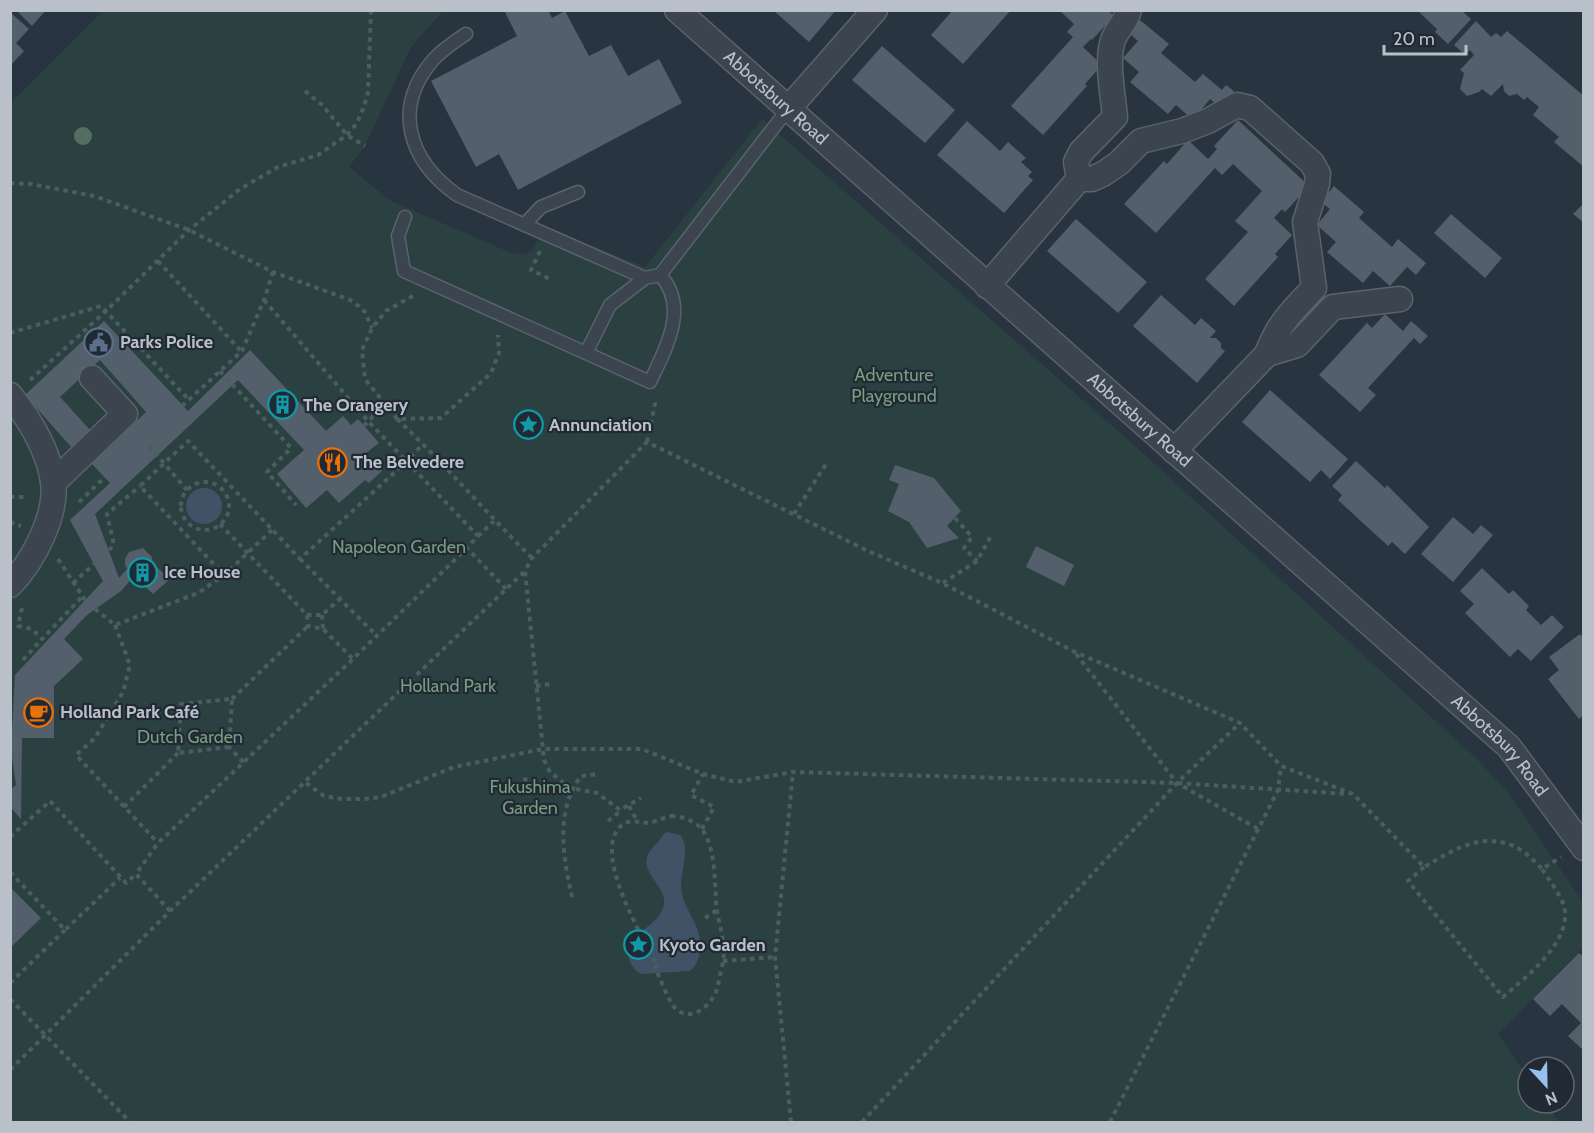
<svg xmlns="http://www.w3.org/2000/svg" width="1594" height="1133" font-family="Cabin,sans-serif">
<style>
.green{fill:#2b4141}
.water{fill:#405366}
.building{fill:#545f6c}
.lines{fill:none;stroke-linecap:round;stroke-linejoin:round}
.lane-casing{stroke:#5a636c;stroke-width:15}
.street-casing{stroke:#5a636c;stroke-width:27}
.path{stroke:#4a5e5f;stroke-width:4;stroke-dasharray:4.5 4.5;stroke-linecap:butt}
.lane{stroke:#3c454f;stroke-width:12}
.street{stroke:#3c454f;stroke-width:24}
.tree{fill:#556e62}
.labels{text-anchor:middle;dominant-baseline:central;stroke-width:4.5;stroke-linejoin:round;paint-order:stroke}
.street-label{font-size:18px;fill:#b9c0c9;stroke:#212a34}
.poi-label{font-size:18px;font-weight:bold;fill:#b9c0c9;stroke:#212a34;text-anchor:start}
.park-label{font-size:18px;fill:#799d7f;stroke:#212a34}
</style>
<rect width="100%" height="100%" fill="#28343f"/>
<path class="green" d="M103,11H443L411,47L365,146L349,167L391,201L512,253L523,254L532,251L545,227L645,267L762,119L1134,445L1476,758L1507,791L1583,902V948L1498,1034L1528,1077V1103H1546L1559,1122H11V103Z"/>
<path class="water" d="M186 506a18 18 0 1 1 36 0a18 18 0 1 1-36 0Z
M667,832L680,835C691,848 681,869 681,885C681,911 707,927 699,956C697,963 695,968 689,971L641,974C629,967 623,950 634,938C644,928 658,922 663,908C672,885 629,871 655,845C660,841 661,836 667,832Z"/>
<path class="building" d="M16,10H46L32,26Z
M504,10H548L552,18L565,11L589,56L611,45L628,76L659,59L682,103L518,190L499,154L476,167L431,81L517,36Z
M773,10H836L809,42Z
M953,10H1011L963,64L931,35Z
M1059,10H1108L1114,16L1092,40L1091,39L1083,47L1102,65L1085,84L1087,86L1043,135L1011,106L1073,37L1067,32L1074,24Z
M1417,10H1461L1471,19L1448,44L1435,32L1437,29Z
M10,12L29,29L16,43L24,51L10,66Z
M1140,20L1169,44L1161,53L1195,82L1203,74L1222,90L1226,85L1234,91L1220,107L1210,99L1193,120L1176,105L1168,114L1130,82L1139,72L1123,58L1138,41L1129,33Z
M1476,21L1491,37L1496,33L1501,37L1507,31L1584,96V167L1554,142L1559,137L1533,115L1539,107L1527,97L1524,100L1517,94L1509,96L1504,91L1503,84L1491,96L1482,89L1479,92L1467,96L1460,89L1464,73L1460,70L1474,55L1470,50L1465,55L1454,45Z
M882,46L955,110L925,143L852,80Z
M1238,120L1309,186L1285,212L1282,209L1274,218L1292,235L1275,254L1278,257L1234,306L1205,279L1248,232L1235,221L1262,191L1233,164L1222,175L1215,168L1156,233L1124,204L1164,161L1167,164L1188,140L1208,159L1217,149L1214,146Z
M967,121L1000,151L1008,142L1026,158L1021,162L1032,172L1028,176L1033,180L1004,213L937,155Z
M1334,186L1364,212L1359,218L1392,247L1398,239L1426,263L1416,275L1407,267L1390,286L1373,271L1363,283L1327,252L1336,242L1317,225L1330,209L1321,202Z
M1584,203V223L1573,214Z
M1451,214L1502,258L1485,278L1434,233Z
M1076,219L1147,282L1118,313L1047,251Z
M1161,295L1195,325L1201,318L1216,331L1210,338H1216L1221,343V348L1225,351L1197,383L1133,326Z
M1385,314L1403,331L1411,321L1428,336L1420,344L1414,338L1368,388L1376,395L1360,412L1319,375L1367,323L1372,328Z
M104,321L188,411L250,350L326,431L343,416L351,425L358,419L379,443L366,453L382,471L369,483L365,480L339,503L327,490L306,508L277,474L304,450L238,380L95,514L119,578L127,569L125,565V559L129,552L143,548L152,557L153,564L170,579L153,594L134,576L121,591L87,615L64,639L83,659L54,686V738H22L21,819L10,807V790L16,785L11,750L15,675L103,581L70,520L110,483L92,464L146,412L100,360L60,397L91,431L72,448L25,395Z
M1270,390L1348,459L1330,479L1321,470L1310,482L1242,422Z
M1356,461L1385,488L1387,485L1429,527L1405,554L1392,542L1388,546L1338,500L1342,495L1332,486Z
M895,465L934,478L961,511L947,526L959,538L927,548L909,522L888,511L899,484L889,480Z
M1453,517L1473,534L1481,525L1493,535L1453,582L1421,554Z
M1036,546L1074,565L1064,586L1026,567Z
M1482,568L1509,594L1513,590L1529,606L1526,610L1541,625L1552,615L1564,627L1531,661L1518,649L1510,657L1465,613L1474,604L1460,591Z
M1580,634L1584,639V715L1579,719L1548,679L1559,670L1549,657Z
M10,887L41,918L10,948Z
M1579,953L1584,957V1051L1568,1036L1581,1023L1562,1004L1550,1016L1533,999Z"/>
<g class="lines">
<defs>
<path id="lane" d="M466,34C454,42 443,49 433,60C392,108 408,160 457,195L645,278
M405,217L398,236L404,271L586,353
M524,225L541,207L578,192
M660,275C690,307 665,350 650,382L586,353L610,305L645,278Z
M660,275L788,109"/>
<g id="street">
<path id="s1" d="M677,10L1509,747L1584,848"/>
<path d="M1129,10C1126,22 1117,29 1113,40C1106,60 1113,95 1115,117L1081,152L1076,162L1079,179H1092L1103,174L1119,163L1141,141L1182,131L1208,121L1237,105L1250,108L1312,163L1318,174L1317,184L1305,222L1314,288C1292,311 1278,324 1267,354L1297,345L1333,307L1400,299"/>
<path d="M788,109L875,10"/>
<path d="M987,286L1079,179"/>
<path d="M10,395C30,420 48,450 53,481C58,514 33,562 10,585"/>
<path d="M1174,451L1267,354"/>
<path d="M53,483L125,414L92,378"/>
</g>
</defs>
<use href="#lane" class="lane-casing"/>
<use href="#street" class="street-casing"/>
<path class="path" d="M305,91L322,105L347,135L365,146
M10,183L31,184L94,196L189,230L273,272L353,301L365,312L372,328
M540,251L531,270L552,280
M158,261L241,351
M413,296L386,311L372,328L362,350L365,379L397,419L441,418L491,373L499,353L498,335
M264,300L368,421L478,536L467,548L506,589
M10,333L101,306L189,400
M220,371L291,448L267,472L296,505
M30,380L106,311L189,230L240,189L278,167L318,155L347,135L357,123L364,107L368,92L371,10
M182,406L242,351L264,300L273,272
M397,419C444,463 486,513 532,558
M364,426L384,404
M647,442L655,404L654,399
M149,446L187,490
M181 506a24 24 0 1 1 48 0a24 24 0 1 1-48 0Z
M10,497H28
M79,502L105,477
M794,514L828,461
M955,518L972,537L964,548L977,561
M10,522L21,526
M220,524L307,615L308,626L323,629L353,659
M272,530L224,575L140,486L188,441L300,559L406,462L423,444
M478,536L494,521
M109,550L114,545L107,514L140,486
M58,559L85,600
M300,559L377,636
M73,583L94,564
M943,583L977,561L991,536
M22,608L18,626L32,629L42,639L81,598
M95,609L115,625L198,593L224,575
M307,615H322L340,599
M322,615L323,629
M115,625L130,665L123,692L95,738L76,755L158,843
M1076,654L1177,783L1258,829
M23,660L42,639
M536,686L551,684
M232,699L308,626
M229,747L178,753L181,704L232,699L229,747L244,763
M523,779L597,793L620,810L641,798
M306,783L324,796L342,799H365L381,797L454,767L543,749H642L703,774L735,782L793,772L1177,783L1348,794
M571,789L550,772L544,760L525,571L532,558L647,442L868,551L942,583L1075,652L1240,723L1281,766L1353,794L1424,867C1455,849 1485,829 1521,850C1529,855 1536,863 1542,869L1561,857
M629,806L637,821
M124,807L178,753
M671,816C682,816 696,821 703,831C717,851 714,888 717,912C720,927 726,946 723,962C721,970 719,982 717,989C712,1005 691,1024 675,1008C669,1002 659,976 655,967L657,966C643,937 590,851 622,825C631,818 639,823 649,823C656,822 664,817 671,816Z
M608,821L622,810
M702,829L714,807L691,795L703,774
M10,837L50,801L126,883L136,874
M1424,867L1408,881L1503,997C1526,977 1573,941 1564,906C1560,894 1549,880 1542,869
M10,872L65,930L120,878
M572,897C563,857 555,810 581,776L599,774
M170,911L136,874L158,843L353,659L467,548
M705,918L717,910
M723,961L775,957
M10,983L65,930
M10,999L130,1122
M10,1070L170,911L525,571
M791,1122L775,957L793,772
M862,1122L1177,783L1240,723
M1110,1122L1278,790L1281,766"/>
<use href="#lane" class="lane"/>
<use href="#street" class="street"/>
</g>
<circle class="tree" cx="83" cy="136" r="9"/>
<defs>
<symbol id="civic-ring" viewBox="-11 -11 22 22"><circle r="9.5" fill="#212a34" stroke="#5c6f8a" stroke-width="1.5"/><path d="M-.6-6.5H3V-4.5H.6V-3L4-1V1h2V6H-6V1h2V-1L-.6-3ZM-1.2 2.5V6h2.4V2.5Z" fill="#5c6f8a"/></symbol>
<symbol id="building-ring" viewBox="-11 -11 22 22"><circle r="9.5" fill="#212a34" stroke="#0f9aa8" stroke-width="1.5"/><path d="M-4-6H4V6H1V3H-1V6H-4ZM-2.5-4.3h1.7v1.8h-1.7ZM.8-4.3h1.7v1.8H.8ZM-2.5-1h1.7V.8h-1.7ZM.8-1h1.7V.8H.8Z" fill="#0f9aa8"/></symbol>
<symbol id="sight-ring" viewBox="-11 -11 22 22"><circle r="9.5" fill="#212a34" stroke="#0f9aa8" stroke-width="1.5"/><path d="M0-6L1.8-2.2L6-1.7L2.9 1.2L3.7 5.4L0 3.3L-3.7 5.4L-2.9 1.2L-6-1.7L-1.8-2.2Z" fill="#0f9aa8"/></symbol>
<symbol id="restaurant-ring" viewBox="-11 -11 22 22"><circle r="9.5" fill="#212a34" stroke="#e8710a" stroke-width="1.5"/><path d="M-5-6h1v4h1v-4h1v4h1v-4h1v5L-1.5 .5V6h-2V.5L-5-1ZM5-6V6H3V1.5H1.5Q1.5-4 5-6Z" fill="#e8710a"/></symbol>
<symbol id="cafe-ring" viewBox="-11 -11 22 22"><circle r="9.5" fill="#212a34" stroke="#e8710a" stroke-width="1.5"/><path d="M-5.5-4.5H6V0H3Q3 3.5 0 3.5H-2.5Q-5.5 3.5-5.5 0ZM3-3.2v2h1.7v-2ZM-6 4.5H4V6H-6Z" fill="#e8710a"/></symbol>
</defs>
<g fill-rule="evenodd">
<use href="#civic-ring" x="82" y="326" width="33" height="33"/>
<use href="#building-ring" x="266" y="388" width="33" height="33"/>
<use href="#sight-ring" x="512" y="408" width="33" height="33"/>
<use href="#restaurant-ring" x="316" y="446" width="33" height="33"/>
<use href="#building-ring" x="126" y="556" width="33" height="33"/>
<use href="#cafe-ring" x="22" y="696" width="33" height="33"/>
<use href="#sight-ring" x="622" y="928" width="33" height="33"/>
</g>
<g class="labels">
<g class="street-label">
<text stroke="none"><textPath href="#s1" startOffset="132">Abbotsbury Road</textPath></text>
<text stroke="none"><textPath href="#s1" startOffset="618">Abbotsbury Road</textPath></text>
<text stroke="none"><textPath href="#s1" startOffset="1104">Abbotsbury Road</textPath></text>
</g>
<g class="poi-label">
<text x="120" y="342">Parks Police</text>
<text x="303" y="405">The Orangery</text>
<text x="549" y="425">Annunciation</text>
<text x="353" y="462">The Belvedere</text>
<text x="164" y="572">Ice House</text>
<text x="60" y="712">Holland Park Café</text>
<text x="659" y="945">Kyoto Garden</text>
</g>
<g class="park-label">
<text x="894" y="375">Adventure<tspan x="894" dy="21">Playground</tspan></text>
<text x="399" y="547">Napoleon Garden</text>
<text x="448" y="686">Holland Park</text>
<text x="190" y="737">Dutch Garden</text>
<text x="530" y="787">Fukushima<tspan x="530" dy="21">Garden</tspan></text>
</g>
</g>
<rect width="1594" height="1133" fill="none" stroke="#b9c0c9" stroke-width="24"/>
<g transform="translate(1546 1085) rotate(158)"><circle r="28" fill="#212a34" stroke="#5e6670" stroke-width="1.5"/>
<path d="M0-4.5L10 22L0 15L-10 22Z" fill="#98c0ef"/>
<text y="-9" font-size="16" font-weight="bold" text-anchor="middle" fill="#b9c0c9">N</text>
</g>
<path d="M1384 45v9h82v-9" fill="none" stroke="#b9c0c9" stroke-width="3"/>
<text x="1393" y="45" font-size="18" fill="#b9c0c9" stroke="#212a34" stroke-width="4.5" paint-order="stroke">20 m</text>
</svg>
